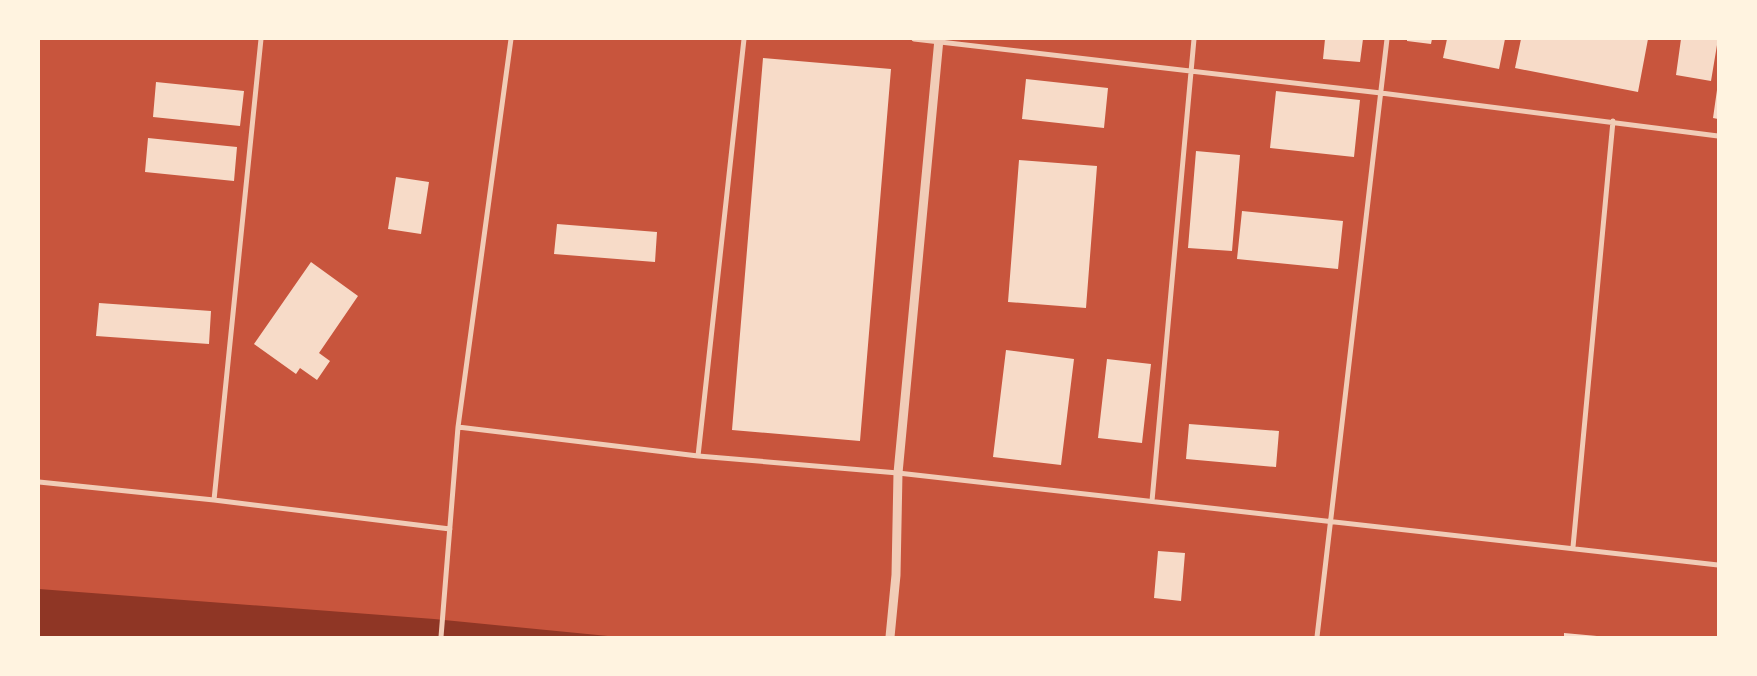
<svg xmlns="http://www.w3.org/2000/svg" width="1757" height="676" font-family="Lato,sans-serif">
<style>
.water{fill:#8f3625}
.building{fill:#f7dbc8}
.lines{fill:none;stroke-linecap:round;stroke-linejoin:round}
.minor{stroke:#f1ccb7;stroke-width:5}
.tertiary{stroke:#f1ccb7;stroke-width:9}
</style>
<rect width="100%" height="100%" fill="#c8553d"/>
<path class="water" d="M39,589L434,619L618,637H39Z"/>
<path class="building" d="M1325,39H1363L1360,62L1323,59Z
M1407,39H1432L1431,44L1407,41Z
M1447,39H1505L1499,69L1443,58Z
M1521,39H1648L1638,92L1515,68Z
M1681,39H1718L1711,81L1676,75Z
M763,58L891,69L860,441L732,430Z
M1026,79L1108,88L1104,128L1022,119Z
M156,82L244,91L240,126L153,117Z
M1717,90H1718V119L1713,118Z
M1276,91L1360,100L1354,157L1270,148Z
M148,138L237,147L234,181L145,172Z
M1196,151L1240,155L1232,251L1188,248Z
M1019,160L1097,166L1086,308L1008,302Z
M396,177L429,182L421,234L388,229Z
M1242,211L1343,221L1338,269L1237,259Z
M557,224L657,232L655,262L554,254Z
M311,262L358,296L319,353L330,361L317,380L300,368L296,374L254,344Z
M99,303L211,311L209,344L96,336Z
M1006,350L1074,359L1061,465L993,457Z
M1107,359L1151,364L1142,443L1098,438Z
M1189,424L1279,431L1276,467L1186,459Z
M1158,551L1185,553L1181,601L1154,598Z
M1564,633L1597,636V637H1564Z"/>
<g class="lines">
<path class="minor" d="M914,39L1381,93L1718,136
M458,427L698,456L898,473L1718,565
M698,456L744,39
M39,482L214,500L450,529
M214,500L261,39
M1152,501L1194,39
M1573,547L1613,121
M441,637L458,427L511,39
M1317,637L1387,39"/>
<path class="tertiary" d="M890,637L896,575L898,473L939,39"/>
</g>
<rect width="1757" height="676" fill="none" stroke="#fff3e0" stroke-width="80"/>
</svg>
